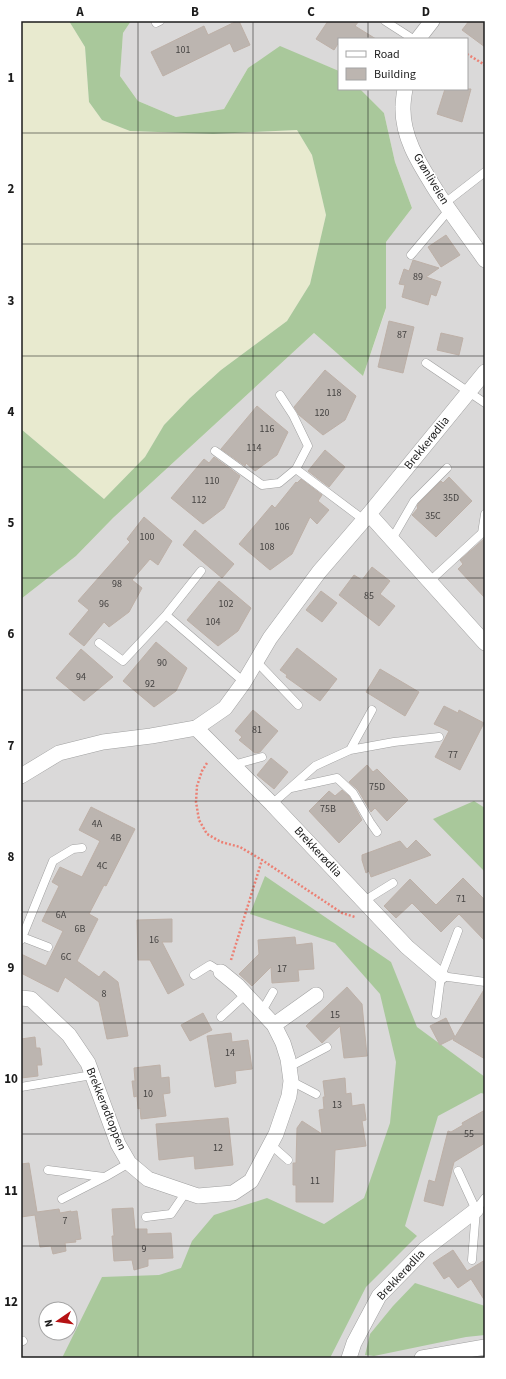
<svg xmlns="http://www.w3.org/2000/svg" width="506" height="1379" font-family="'Source Sans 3',sans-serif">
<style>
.residential{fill:#dad9d9;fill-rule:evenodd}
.farmland{fill:#e8eacf}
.forest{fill:#a9c89b}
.building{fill:#bcb5b0;stroke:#bdb0a7}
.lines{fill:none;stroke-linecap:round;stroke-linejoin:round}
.service-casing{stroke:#a0a0a0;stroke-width:9}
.minor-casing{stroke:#a0a0a0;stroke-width:16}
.path{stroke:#ec8074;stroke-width:2.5;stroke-dasharray:2 2;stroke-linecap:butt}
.service{stroke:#fff;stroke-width:8}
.minor{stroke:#fff;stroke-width:15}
.grid{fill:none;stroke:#1c1c1c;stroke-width:1;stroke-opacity:0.55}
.labels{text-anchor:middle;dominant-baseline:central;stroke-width:3;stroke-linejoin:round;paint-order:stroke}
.number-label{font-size:10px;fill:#444241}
.street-label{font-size:12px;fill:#1c1c1c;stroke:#fff}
.neatline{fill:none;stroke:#1c1c1c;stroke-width:1.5}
.grid-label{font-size:13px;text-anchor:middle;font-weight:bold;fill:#1c1c1c}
</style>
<rect width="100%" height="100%" fill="#ede9e3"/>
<path class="residential" d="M131,21H485V1358H21V599L76,556L113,518L314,333L363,376L386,309V242L412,208L395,162L384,113L360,89H467V39H339V71L280,47L248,68L224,109L176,117L138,101L120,76L123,33ZM46,1309H70V1333H46Z"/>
<path class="farmland" d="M21,21H69L85,47L89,102L102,120L130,131L213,134L297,130L312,155L326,215L310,284L287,321L221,370L190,398L164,425L145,457L104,499L21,429Z"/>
<path class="forest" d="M69,21H131L123,33L120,76L138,101L176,117L224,109L248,68L280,46L339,71V89H360L384,113L395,162L412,208L386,242V308L363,376L314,333L113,518L76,556L21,599V429L104,499L145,457L164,425L190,398L221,370L287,321L310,284L326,215L312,155L297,130L213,134L130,131L102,120L89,102L85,47Z
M474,801L485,808V872L433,819Z
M265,876L391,962L417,1027L485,1077V1094L481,1093L438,1116L405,1226L417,1236L366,1287L330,1358H62L102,1277L159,1275L181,1268L192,1241L214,1215L267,1198L324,1224L364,1198L390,1123L396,1062L380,994L335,943L250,914Z
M415,1283L485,1306V1335L466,1337L374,1356L365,1355L370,1334L393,1306Z"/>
<path class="building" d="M237,21H239L250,45L234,52L230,43L163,76L151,52L204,26L208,35Z
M328,21H359L355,26L376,39H339V42L334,50L316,39Z
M469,21H485V47L462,30Z
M445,89H471L462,122L437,114Z
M446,235L460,255L441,267L428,247Z
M413,260L439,268L426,277L441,282L436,296L431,294L428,305L402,297L405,285L399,284L404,269L409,271Z
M389,321L414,327L403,373L378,367Z
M441,333L463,338L459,355L437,350Z
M325,370L356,396L345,420L323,435L299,415L294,407Z
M257,406L288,432L277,455L255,471L246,463L245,466L221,449Z
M325,450L345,467L329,487L308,471Z
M214,457L240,476L224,508L203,524L171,498L204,459L209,463Z
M449,477L472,501L436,537L412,515L418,508L417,507L418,504L441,481L443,483Z
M301,479L322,495L318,501L329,510L317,524L310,517L292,554L270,570L239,544L272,505L275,508L296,482L297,483Z
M144,517L172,541L158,565L150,559L132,580L142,588L129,612L109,627L104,622L84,646L69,634L89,610L78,601L130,542L127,539Z
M195,530L234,564L222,578L183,545Z
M485,538V598L458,569L463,564L460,560Z
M372,567L390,581L380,594L395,606L379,626L339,595L354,575L362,580Z
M219,581L251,608L238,631L218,646L187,620Z
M321,591L337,603L322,622L306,610Z
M156,642L187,668L176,691L154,707L123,681Z
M297,648L337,679L320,701L286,677L287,675L280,670Z
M81,649L113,677L84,701L56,678Z
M380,669L419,692L405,716L366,692Z
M444,706L458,713L459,710L484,723L460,770L435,757L449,731L434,724Z
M253,710L278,731L260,752L255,753L239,740L242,737L235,731Z
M271,758L288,772L274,789L257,775Z
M367,765L373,772L377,769L408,800L387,821L375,808L371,812L358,790L349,782Z
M342,790L349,796L362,820L339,843L309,811L329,791L335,796Z
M91,807L135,829L106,886L104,885L89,914L98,919L77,961L99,977L104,971L118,982L128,1036L107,1039L99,1002L65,977L58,992L21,973V954L46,966L63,931L42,921L59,886L52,882L60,867L82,877L100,841L79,830Z
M416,840L431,855L371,877L369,871L366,873L362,860V855L400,841L407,849Z
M463,878L485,900V941L459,914L441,932L412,903L396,918L384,906L410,879L436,905Z
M172,919V942H162L184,985L168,994L150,960H138L137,920Z
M295,937L296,945L312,943L314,969L298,970L299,981L272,983L271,967L252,986L239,974L259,954L258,940Z
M347,987L362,1004L367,1056L344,1058L340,1026L322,1043L306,1026Z
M485,988V1059L453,1040L454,1038L440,1045L430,1026L446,1018L455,1037Z
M203,1013L212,1030L190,1041L181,1025Z
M231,1033L232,1042L248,1040L252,1069L235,1071L236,1083L215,1087L207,1036Z
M35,1037L36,1048H40L42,1065H37L38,1076L21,1078V1039Z
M160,1065L161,1078L169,1077L170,1093L163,1094L166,1116L141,1119L140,1108L138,1109L137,1096L134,1097L132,1081H135L134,1068Z
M345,1078L346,1094L351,1093L352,1106L364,1104L366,1120L362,1121L366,1146L335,1150L333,1202H296V1185H293V1163H296L297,1128L302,1121L322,1134L319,1110L324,1109L323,1097H325L323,1081Z
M485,1110V1143L454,1162L443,1206L424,1201L429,1180L435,1182L448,1131L451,1132L463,1125L462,1123Z
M228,1118L233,1165L195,1169L194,1156L159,1160L156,1124Z
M29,1163L37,1212L59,1209L60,1213L71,1211V1212L77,1211L81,1239L75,1240L76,1242L65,1243L66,1251L53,1254L51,1246L40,1247L35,1215L21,1217V1164Z
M133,1208L135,1229H147V1234L171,1233L173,1258L148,1259V1266L134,1270L132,1260L114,1261L112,1236H114L112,1209Z
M453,1250L467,1271L485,1260V1301L471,1279L458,1288L449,1276L444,1279L433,1263Z"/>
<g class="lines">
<defs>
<path id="service" d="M385,21L413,39
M156,23L160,21
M445,203L485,172
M411,255L449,210
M426,363L485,403
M280,395L293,415L308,446L296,469
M215,451L262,485L279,483L296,469L364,520
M392,539L414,501L447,468
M430,581L482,533L485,514
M166,615L201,571
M99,643L123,661L166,615L244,682
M256,661L298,705
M350,750L372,710
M233,765L262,757
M291,788L337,778L353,793L370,822L377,832
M272,804L315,766L350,750L394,742L439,737
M364,901L393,883
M22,937L48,947
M21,940L53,861L73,849L82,848
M194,975L210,965L221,972
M441,976L485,982
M262,1011L273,992
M436,1014L441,976L458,931
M221,1017L246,994
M289,1067L327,1047
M291,1081L316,1094
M21,1087L92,1075
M270,1144L288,1160
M48,1170L104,1177
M458,1171L476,1210L472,1260
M62,1199L105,1177L129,1163
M476,1210L485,1198
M146,1217L171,1214L186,1192
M21,1342L23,1341"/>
<path id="minor" d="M418,39L432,21
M405,89C404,95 403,101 403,107C402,139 421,166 437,192C452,215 469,237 485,260
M369,514L485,643
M196,728L272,804L407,947L441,976
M21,776L59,753L103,742L151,736L196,728L225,708L244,682L270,638L319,572L369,514L485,372
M21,998L31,999L69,1035L88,1063L118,1144L129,1163L148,1179L198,1196L233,1193L251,1181L276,1134L289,1096L291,1081L288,1059L283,1043L274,1025L238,986L221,972
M274,1025L316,995
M349,1358L354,1343L379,1296L425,1249L476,1210
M422,1358L485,1347"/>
</defs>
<use href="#service" class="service-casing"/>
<use href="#minor" class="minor-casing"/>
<path class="path" d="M467,54L485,65
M207,763L202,771L197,786L196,802L199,820L207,834L221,842L240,847L262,860L342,913L355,917
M231,960L262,860"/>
<use href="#service" class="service"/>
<use href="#minor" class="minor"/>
</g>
<path class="grid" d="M138,21V1358M253,21V1358M368,21V39M368,89V1358M21,133H485M21,244H485M21,356H485M21,467H485M21,578H485M21,690H485M21,801H485M21,912H485M21,1023H485M21,1134H485M21,1246H485"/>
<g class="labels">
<g class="number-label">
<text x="183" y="50">101</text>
<text x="418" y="277">89</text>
<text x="402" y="335">87</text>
<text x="334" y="393">118</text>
<text x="322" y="413">120</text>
<text x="267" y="429">116</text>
<text x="254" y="448">114</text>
<text x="212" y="481">110</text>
<text x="451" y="498">35D</text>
<text x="199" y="500">112</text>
<text x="433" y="516">35C</text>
<text x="282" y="527">106</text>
<text x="147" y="537">100</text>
<text x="267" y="547">108</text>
<text x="117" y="584">98</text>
<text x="369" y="596">85</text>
<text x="104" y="604">96</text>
<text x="226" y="604">102</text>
<text x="213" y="622">104</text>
<text x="162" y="663">90</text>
<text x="81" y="677">94</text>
<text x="150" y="684">92</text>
<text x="257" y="730">81</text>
<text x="453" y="755">77</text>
<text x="377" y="787">75D</text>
<text x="328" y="809">75B</text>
<text x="97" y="824">4A</text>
<text x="116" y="838">4B</text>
<text x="102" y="866">4C</text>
<text x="461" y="899">71</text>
<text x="61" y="915">6A</text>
<text x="80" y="929">6B</text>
<text x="154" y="940">16</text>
<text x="66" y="957">6C</text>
<text x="282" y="969">17</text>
<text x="104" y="994">8</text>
<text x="335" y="1015">15</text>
<text x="230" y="1053">14</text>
<text x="148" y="1094">10</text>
<text x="337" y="1105">13</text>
<text x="469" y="1134">55</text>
<text x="218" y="1148">12</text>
<text x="315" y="1181">11</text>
<text x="65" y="1221">7</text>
<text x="144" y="1249">9</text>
</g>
<g class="street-label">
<text transform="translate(431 179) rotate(59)">Grønliveien</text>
<text transform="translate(427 443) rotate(-51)">Brekkerødlia</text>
<text transform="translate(318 852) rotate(47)">Brekkerødlia</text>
<text transform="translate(106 1109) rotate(68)">Brekkerødtoppen</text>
<text transform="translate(401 1275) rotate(-47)">Brekkerødlia</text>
</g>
</g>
<rect width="506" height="1379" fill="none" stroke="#ffffff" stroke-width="44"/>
<rect x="338" y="38" width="130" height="52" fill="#ffffff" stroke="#a4a4a4"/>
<rect x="346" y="51" width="20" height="6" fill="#ffffff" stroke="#a4a4a4"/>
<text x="374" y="58" font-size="12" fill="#1c1c1c">Road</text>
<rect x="346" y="68" width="20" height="12" fill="#bcb5b0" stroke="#a4a4a4"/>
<text x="374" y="78" font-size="12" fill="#1c1c1c">Building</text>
<g transform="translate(58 1321) rotate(257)"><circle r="19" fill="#ffffff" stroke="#a4a4a4"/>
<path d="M0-3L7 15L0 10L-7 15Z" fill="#b61214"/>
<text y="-6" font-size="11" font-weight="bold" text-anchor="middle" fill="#1c1c1c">N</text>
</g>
<rect x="22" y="22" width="462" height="1335" class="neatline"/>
<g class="grid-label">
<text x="80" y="16">A</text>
<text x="195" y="16">B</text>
<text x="311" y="16">C</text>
<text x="426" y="16">D</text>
<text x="11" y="82">1</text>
<text x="11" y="193">2</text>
<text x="11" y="305">3</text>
<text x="11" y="416">4</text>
<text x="11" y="527">5</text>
<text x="11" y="638">6</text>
<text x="11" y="750">7</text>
<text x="11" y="861">8</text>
<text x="11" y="972">9</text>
<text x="11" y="1083">10</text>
<text x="11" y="1195">11</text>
<text x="11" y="1306">12</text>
</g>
</svg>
